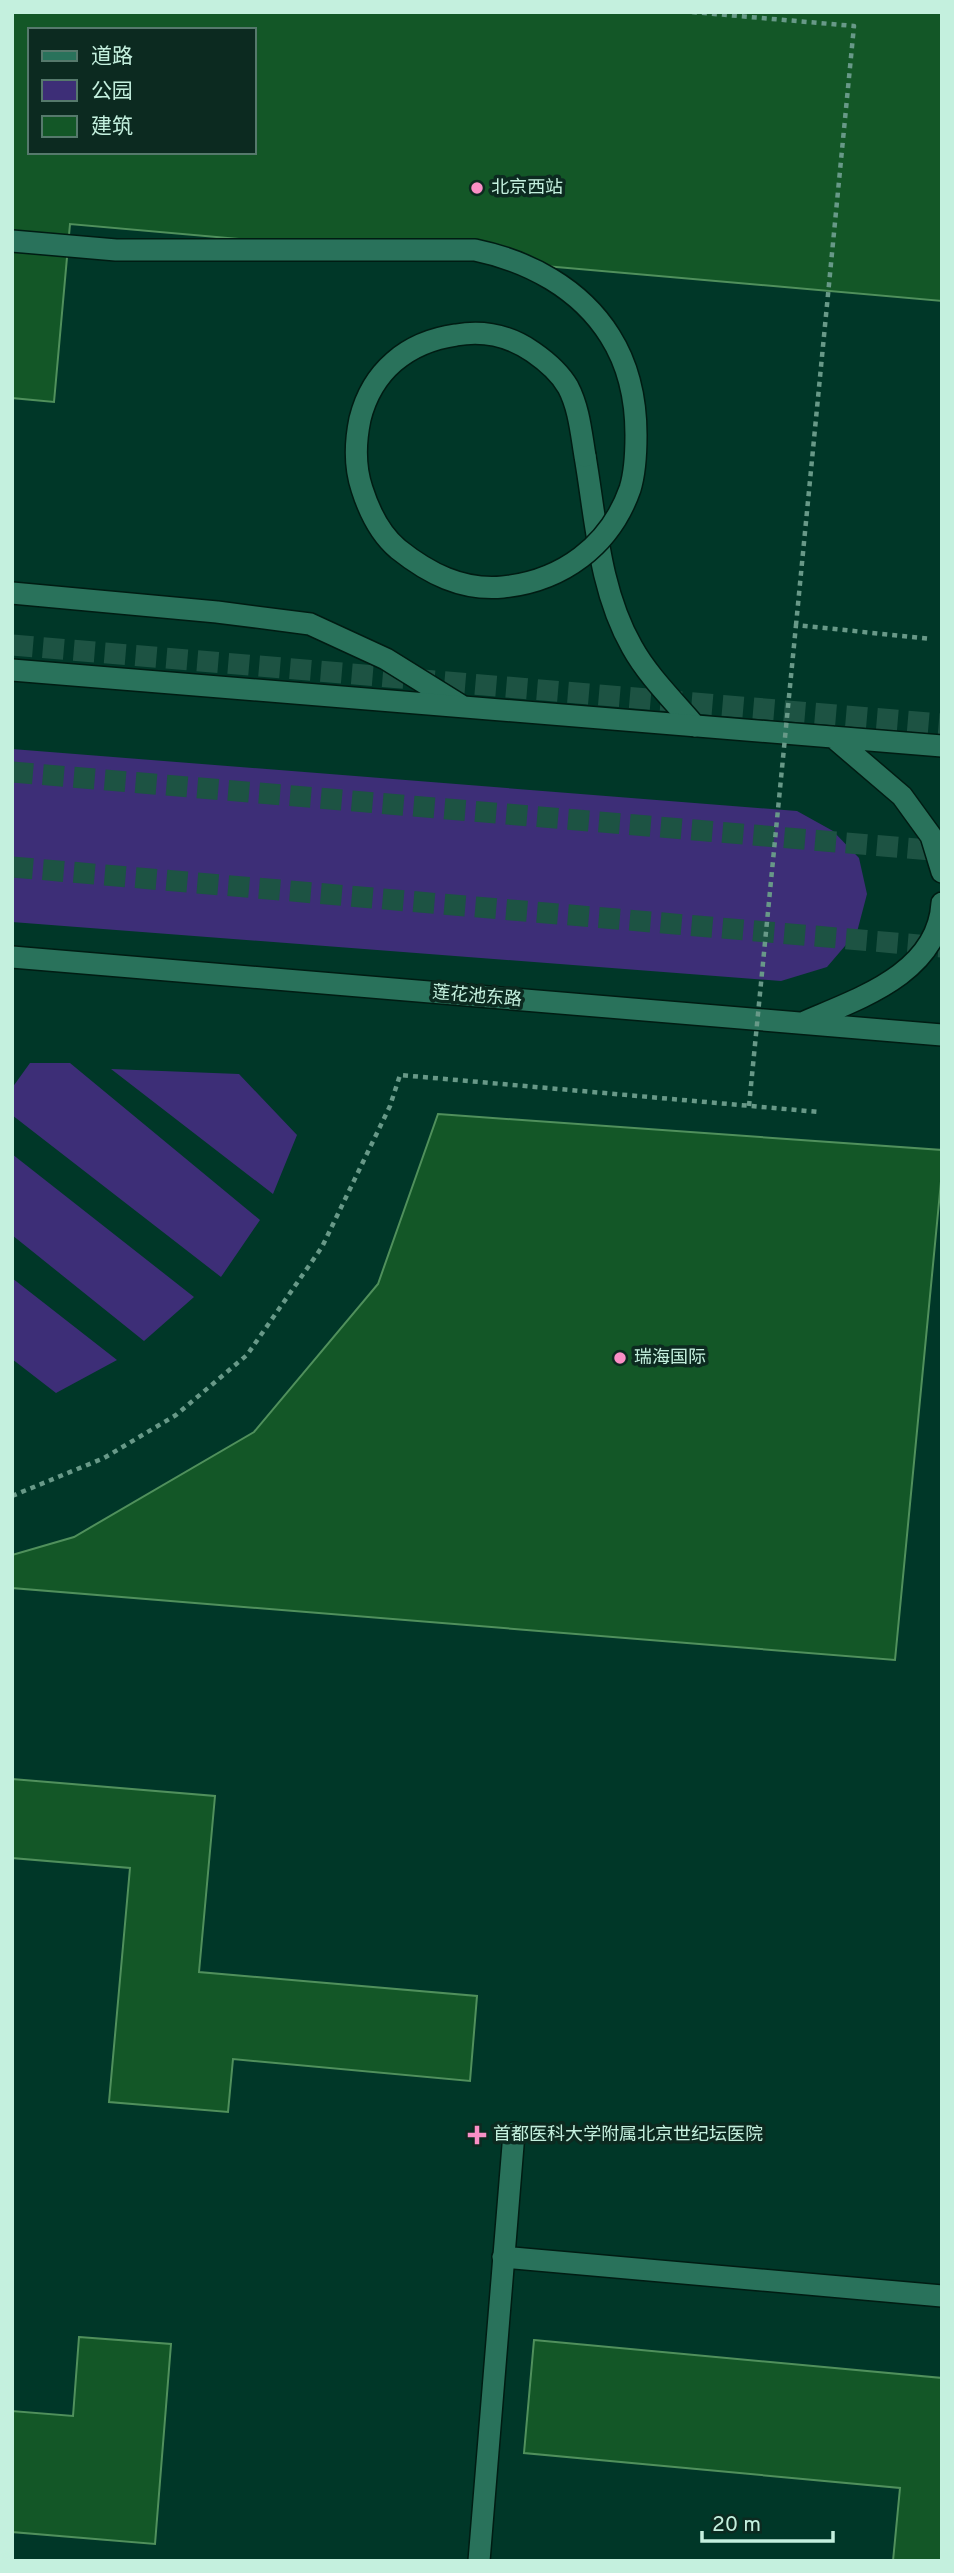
<svg xmlns="http://www.w3.org/2000/svg" width="954" height="2573" font-family="Overpass,'Noto Sans SC',sans-serif">
<style>
.green{fill:#3d2e77}
.building{fill:#135727;stroke:#50905c;stroke-width:2;fill-rule:evenodd}
.lines{fill:none;stroke-linecap:round;stroke-linejoin:round}
.secondary-tunnel{stroke:#1d5343;stroke-width:21;stroke-dasharray:21 10;stroke-linecap:butt}
.highway-tunnel{stroke:#1d5343;stroke-width:21;stroke-dasharray:21 10;stroke-linecap:butt}
.lane-casing{stroke:#001c13;stroke-width:24}
.secondary-casing{stroke:#001c13;stroke-width:24}
.path{stroke:#689988;stroke-width:4.5;stroke-dasharray:5 5;stroke-linecap:butt}
.lane{stroke:#29725b;stroke-width:21}
.secondary{stroke:#29725b;stroke-width:21}
.lane-bridge-casing{stroke:#001c13;stroke-width:24;stroke-linecap:butt}
.path-bridge{stroke:#689988;stroke-width:4.5;stroke-dasharray:5 5;stroke-linecap:butt}
.lane-bridge{stroke:#29725b;stroke-width:21}
.poi-dot{fill:#fa8fc6;stroke:#0c2a20;stroke-width:2.5}
.labels{text-anchor:middle;dominant-baseline:central;stroke-width:7;stroke-linejoin:round;paint-order:stroke}
.poi-label{font-size:18px;fill:#c4f0de;stroke:#0c2a20;text-anchor:start}
.street-label{font-size:18px;fill:#c4f0de;stroke:#0c2a20}
</style>
<rect width="100%" height="100%" fill="#003728"/>
<path class="green" d="M12,749L797,811L833,831L859,858L867,894L857,932L827,967L781,981L12,922Z
M30,1063H70L260,1220L221,1277L12,1115V1088Z
M111,1069L239,1074L297,1135L273,1194Z
M12,1154L194,1297L144,1341L12,1235Z
M12,1278L117,1360L56,1393L12,1359Z"/>
<path class="building" d="M12,12H942V301L70,224L54,402L12,398ZM30,30H254V152H30Z
M438,1114L942,1150V1171L895,1660L12,1588V1555L74,1537L254,1432L378,1284Z
M12,1779L215,1796L199,1972L477,1996L470,2081L233,2059L228,2112L109,2102L130,1868L12,1858Z
M79,2337L171,2344L155,2544L12,2532V2411L73,2416Z
M534,2340L942,2378V2561H893L900,2488L524,2453Z"/>
<g class="lines">
<path class="secondary-tunnel" d="M12,645L942,724"/>
<path class="highway-tunnel" d="M12,772L942,851
M12,867L942,947"/>
<defs>
<path id="lane" d="M585,456C596,520 599,589 632,647C648,676 674,701 695,726
M12,593L217,612L310,624L386,659L460,705
M503,2257L942,2296
M479,2561L514,2133"/>
<path id="secondary" d="M12,670L942,746
M833,737L902,796L931,836L942,872
M12,957L942,1035
M802,1023C857,999 938,974 942,903"/>
</defs>
<use href="#lane" class="lane-casing"/>
<use href="#secondary" class="secondary-casing"/>
<path class="path" d="M692,12L854,26L796,625
M12,1496L104,1458L176,1415L247,1355L322,1247L390,1106L400,1075L819,1112"/>
<use href="#lane" class="lane"/>
<use href="#secondary" class="secondary"/>
<defs>
<path id="lane-bridge" d="M12,241L116,250H475C528,261 580,288 610,336C629,366 636,399 636,435C636,452 635,473 630,489C610,546 562,581 503,587C462,591 428,573 398,549C379,533 369,511 362,489C354,465 355,443 360,419C372,371 407,342 456,335C484,330 510,336 533,352C546,361 560,373 568,387C579,408 581,432 585,456"/>
</defs>
<use href="#lane-bridge" class="lane-bridge-casing"/>
<path class="path-bridge" d="M749,1106L796,625L931,639"/>
<use href="#lane-bridge" class="lane-bridge"/>
</g>
<g class="poi-dot">
<circle cx="477" cy="188" r="7"/>
<circle cx="620" cy="1358" r="7"/>
<path d="M473.5 2124.5h7v7h7v7h-7v7h-7v-7h-7v-7h7z"/>
</g>
<g class="labels">
<g class="poi-label">
<text x="491" y="188">北京西站</text>
<text x="634" y="1358">瑞海国际</text>
<text x="493" y="2135">首都医科大学附属北京世纪坛医院</text>
</g>
<g class="street-label">
<text transform="translate(477 997) rotate(5)">莲花池东路</text>
</g>
</g>
<rect width="954" height="2573" fill="none" stroke="#c4f0de" stroke-width="28"/>
<rect x="28" y="28" width="228" height="126" fill="#0c2a20" stroke="#56796c" stroke-width="2"/>
<rect x="42" y="51" width="35" height="10" fill="#29725b" stroke="#56796c" stroke-width="2"/>
<text x="91" y="63" font-size="21" fill="#c4f0de">道路</text>
<rect x="42" y="80" width="35" height="21" fill="#3d2e77" stroke="#56796c" stroke-width="2"/>
<text x="91" y="98" font-size="21" fill="#c4f0de">公园</text>
<rect x="42" y="116" width="35" height="21" fill="#135727" stroke="#56796c" stroke-width="2"/>
<text x="91" y="133" font-size="21" fill="#c4f0de">建筑</text>
<path d="M702 2531v10h131v-10" fill="none" stroke="#c4f0de" stroke-width="3.5"/>
<text x="712" y="2531" font-size="21" fill="#c4f0de" stroke="#0c2a20" stroke-width="5" paint-order="stroke">20 m</text>
</svg>
